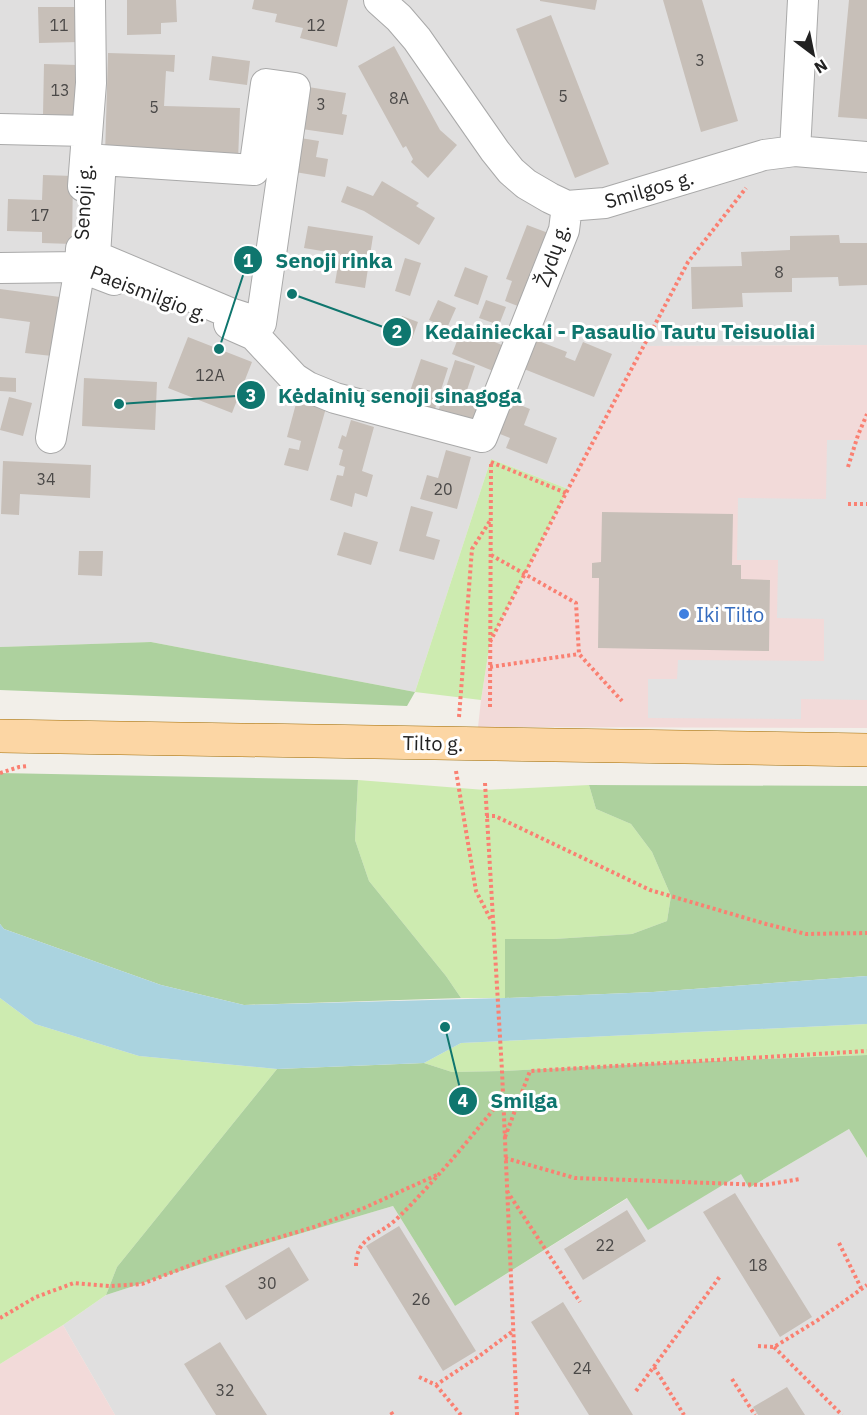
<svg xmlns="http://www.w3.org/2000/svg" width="867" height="1415" font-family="'IBM Plex Sans',sans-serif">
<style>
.residential{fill:#e0dfdf}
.commercial{fill:#f2dad9}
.grass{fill:#cdebb0}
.forest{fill:#add19e}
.parking{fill:#e2e2e2}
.water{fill:#aad3df}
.building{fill:#c7bfb8}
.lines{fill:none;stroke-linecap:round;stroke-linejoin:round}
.minor-casing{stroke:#a9a9a9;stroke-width:32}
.major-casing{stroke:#a06b00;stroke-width:34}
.path{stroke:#fa8072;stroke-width:4;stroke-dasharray:3 3;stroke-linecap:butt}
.minor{stroke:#fff;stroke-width:30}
.major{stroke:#fcd6a4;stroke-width:33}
.shop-dot{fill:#3f7fe0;stroke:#fff;stroke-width:2}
.labels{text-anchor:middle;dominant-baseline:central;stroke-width:6;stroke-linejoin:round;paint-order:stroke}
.number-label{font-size:16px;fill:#4b4948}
.street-label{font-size:20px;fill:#222;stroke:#fff}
.shop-label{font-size:20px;fill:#366cbe;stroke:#fff;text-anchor:start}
.leader{fill:none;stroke:#0f766e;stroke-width:2}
.callout-dot{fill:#0f766e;stroke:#fff;stroke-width:2}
.mark-label{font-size:18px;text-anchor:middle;font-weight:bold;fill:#fff}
.callout-label{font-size:21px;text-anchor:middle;font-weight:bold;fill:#0f766e;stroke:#fff;stroke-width:6;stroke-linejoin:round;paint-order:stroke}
</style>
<rect width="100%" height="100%" fill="#f2efe9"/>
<path class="residential" d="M0,0H867V345L643,346L568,489L491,459L415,692L151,642L0,647Z
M849,1129L867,1158V1415H115L63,1325L106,1295L245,1250L393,1206L455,1306L628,1198L648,1229L741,1173L749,1188Z"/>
<path class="commercial" d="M867,345V728L478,727L481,700L490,642L566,493L643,346Z
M63,1325L115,1415H0V1364Z"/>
<path class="grass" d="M491,459L568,489L490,642L481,700L415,692Z
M358,780L485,790L589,785L596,809L631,824L652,852L671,896L667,921L632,934L554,939H505V998H461L446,976L369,881L355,840Z
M0,998L35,1024L139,1056L277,1069L117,1267L106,1295L63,1325L0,1364Z
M867,1024V1055L659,1063L502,1071L452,1072L424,1063L461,1043Z"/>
<path class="forest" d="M151,642L415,692L407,706L0,690V647Z
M0,773L358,780L355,840L369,881L446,976L461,998L244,1005L161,985L4,929L0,924Z
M589,785L867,786V976L653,992L505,998V939H554L632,934L667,921L671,896L652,852L631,824L596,809Z
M867,1055V1158L849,1129L749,1188L741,1174L648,1230L627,1198L455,1306L393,1206L245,1250L106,1295L117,1267L277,1069L424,1063L452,1072L502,1071L659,1063Z"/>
<path class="parking" d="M827,440H867V700L801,699V719L648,718V679H677L678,660L824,661V619L777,618L778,560H737L738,498L826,499Z"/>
<path class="water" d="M0,924L4,929L161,985L244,1005L505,998L653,992L867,976V1024L461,1043L424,1063L277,1069L139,1056L35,1024L0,998Z"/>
<path class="building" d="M127,0H176L177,22L161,23V34L127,35Z
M254,0H348L337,47L300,38L303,28L275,22L277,14L252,9Z
M540,0H597L595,10L540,1Z
M663,0H702L738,121L701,132Z
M849,0H867V119L838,117Z
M38,7H79V42L39,43Z
M551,15L609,164L575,178L516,29Z
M394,46L440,130L457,145L428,178L411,162L413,159L406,146L403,148L358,66Z
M108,53L175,55L174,72L166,71L164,106L240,108L238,161L105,156Z
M212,56L250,61L247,85L209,80Z
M44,64L77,65L76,115H43Z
M302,86L346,93L342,114L347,115L343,135L295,128Z
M294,137L319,141L316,157L328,159L325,177L289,171Z
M43,175L73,176L72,244L42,243V232L7,231L8,199L42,200Z
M382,181L419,203L416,206L435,218L419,245L364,211L341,202L347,186L373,196Z
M527,225L551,234L523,308L505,301L512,281L506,279Z
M308,226L373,236L365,288L335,283L340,254L304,248Z
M839,235L840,243H867V285L839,286L838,277L792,278V292L742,293L743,307L692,309L691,267L742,266L741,252L790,250V236Z
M405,258L421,263L410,296L395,291Z
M465,267L488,276L478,305L454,296Z
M0,289L60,297L52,356L25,353L30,322L0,318Z
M438,300L456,308L447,328L429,320Z
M486,300L506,307L499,325L479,318Z
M402,316L418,322L412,339L395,333Z
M462,328L504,346L493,371L452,354Z
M188,337L252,362L232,413L168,388Z
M536,340L567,352L565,357L575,361L583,342L612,354L594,397L524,369Z
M421,359L448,368L434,412L406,403Z
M455,360L475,366L465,396L481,401L474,423L438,412Z
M0,377L16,378V392L0,391Z
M84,378L157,382L155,430L82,426Z
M9,397L32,403L23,436L0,430Z
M297,400L326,408L308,471L284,465L289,448L299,450L301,441L287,437Z
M508,400L530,409L524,425L557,438L547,464L506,448L510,438L495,432Z
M351,420L374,427L362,471L373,475L367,497L355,493L352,507L330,500L337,475L343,476L345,467L339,465L343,450L338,448L342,435L346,437Z
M446,450L471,457L457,509L420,499L427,475L438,478Z
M3,461L91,465L90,498L20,494L19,515L1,514Z
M411,506L433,512L426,536L440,540L434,560L399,551Z
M602,512L733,514L732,565H741V579L770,580L769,651L598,648L599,578H592V563L601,562Z
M344,532L378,542L371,565L337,555Z
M79,551H103L102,576L78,575Z
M735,1193L812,1317L780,1337L703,1212Z
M627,1210L646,1241L583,1280L564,1249Z
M399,1226L476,1351L443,1371L366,1246Z
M289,1247L309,1280L246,1320L225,1286Z
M563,1302L633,1415H589L531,1322Z
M220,1342L267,1415H216L184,1364Z
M787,1387L805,1415H758L753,1407Z"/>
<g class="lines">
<defs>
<path id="minor" d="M379,0L399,18L417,39L495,151L511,171L526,184L550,198L567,206L605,203L764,155L795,151L867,157
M266,84L295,88L261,323L230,313L95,256L101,160L254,170Z
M0,129L87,131
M795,151L803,0
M83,186L91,83L90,0
M0,268L80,267L114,280
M229,324L254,335L294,378L308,387L335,398L482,437L564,230L567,206
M51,438L80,267L81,249"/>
<path id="major" d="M0,736L867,750"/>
</defs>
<use href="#minor" class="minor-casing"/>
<use href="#major" class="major-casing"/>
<path class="path" d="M491,462L566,493
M848,467L858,435L867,414
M848,504H867
M491,555L576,603L579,654L622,701
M490,642L566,493L688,262L746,188
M490,667L579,654
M490,707L491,461
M459,717L472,549L490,521
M456,771L476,891L491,920
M0,773L19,767L28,766
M485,783L502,1071L517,1415
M486,816H495L650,890L766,924L806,934L867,933
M505,1137L530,1071L867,1051
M505,1158L575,1178L764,1185L800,1179
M507,1191L580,1302
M839,1243L861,1288
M356,1266C356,1239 373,1238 392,1223C406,1211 418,1197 431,1183C456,1156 479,1127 503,1098H520
M0,1318L36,1297L74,1283L110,1286L142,1284L209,1258L314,1227L364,1208L439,1174
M758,1346L774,1347L818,1320L867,1285
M774,1347L842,1415
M654,1367L684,1415
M419,1377L436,1385L478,1357L513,1331
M732,1379L755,1415
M436,1385L461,1415
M636,1391L721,1275
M391,1412L393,1415"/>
<use href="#minor" class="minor"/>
<use href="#major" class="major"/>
</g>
<circle class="shop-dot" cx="684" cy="614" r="6"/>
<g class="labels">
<g class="number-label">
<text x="59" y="25">11</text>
<text x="316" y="25">12</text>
<text x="700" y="60">3</text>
<text x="60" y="90">13</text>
<text x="563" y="96">5</text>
<text x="399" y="98">8A</text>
<text x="321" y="104">3</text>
<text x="154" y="107">5</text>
<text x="40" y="215">17</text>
<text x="779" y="272">8</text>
<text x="210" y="375">12A</text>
<text x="46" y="479">34</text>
<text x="443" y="489">20</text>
<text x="605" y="1245">22</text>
<text x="758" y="1265">18</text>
<text x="267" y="1283">30</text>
<text x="421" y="1299">26</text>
<text x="582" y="1368">24</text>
<text x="225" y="1390">32</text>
</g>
<g class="street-label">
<text transform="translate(649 189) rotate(-16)">Smilgos g.</text>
<text transform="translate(83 202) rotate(-87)">Senoji g.</text>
<text transform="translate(552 255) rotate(-71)">Žydų g.</text>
<text transform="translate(149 293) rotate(21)">Paeismilgio g.</text>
<text transform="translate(433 743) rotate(1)">Tilto g.</text>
</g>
<g class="shop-label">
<text x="696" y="614">Iki Tilto</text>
</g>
</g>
<path class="leader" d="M219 349L248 260M292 294L397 332M119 404L251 395M445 1027L463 1101"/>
<g class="callout-dot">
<circle cx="219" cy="349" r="6"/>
<circle cx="292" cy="294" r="6"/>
<circle cx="119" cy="404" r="6"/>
<circle cx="445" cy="1027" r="6"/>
<circle cx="248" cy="260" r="15"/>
<circle cx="397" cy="332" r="15"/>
<circle cx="251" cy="395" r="15"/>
<circle cx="463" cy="1101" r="15"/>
</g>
<g class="mark-label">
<text x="248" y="267">1</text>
<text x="397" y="338">2</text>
<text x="251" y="402">3</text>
<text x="463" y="1107">4</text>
</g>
<g class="callout-label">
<text x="334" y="268">Senoji rinka</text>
<text x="620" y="339">Kedainieckai - Pasaulio Tautu Teisuoliai</text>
<text x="400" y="403">Kėdainių senoji sinagoga</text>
<text x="524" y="1108">Smilga</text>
</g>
<g transform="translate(813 54) rotate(148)" stroke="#ffffff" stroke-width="4.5" paint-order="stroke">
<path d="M0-4.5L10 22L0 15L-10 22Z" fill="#222222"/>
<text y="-9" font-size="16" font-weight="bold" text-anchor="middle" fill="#222222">N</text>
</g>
</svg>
